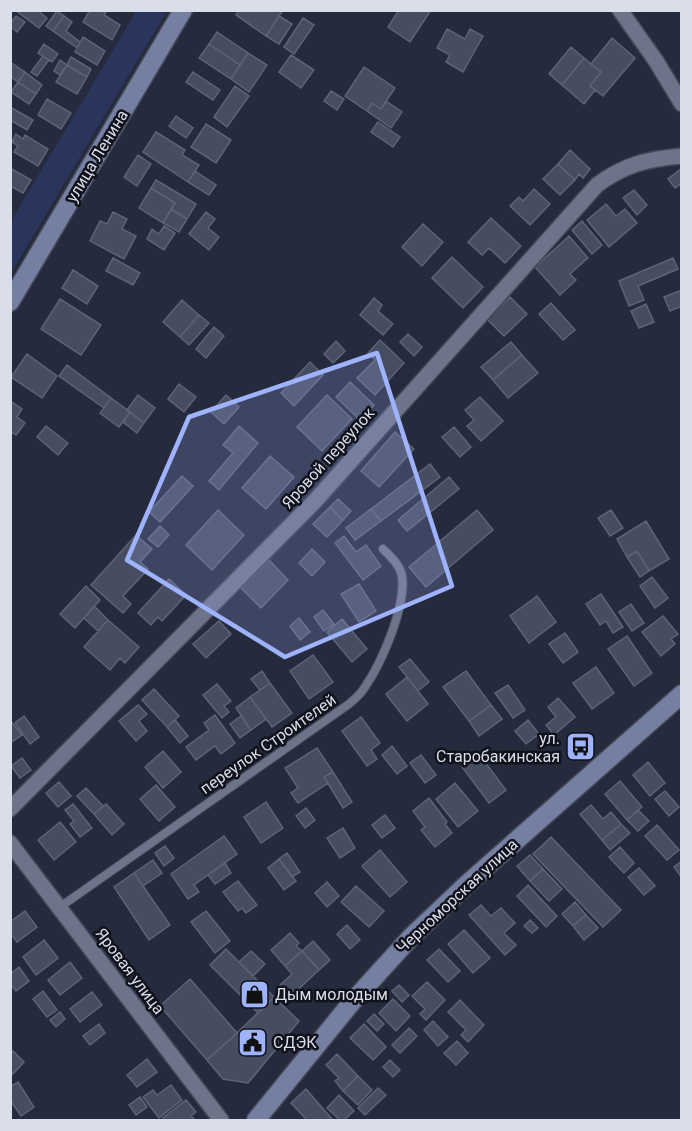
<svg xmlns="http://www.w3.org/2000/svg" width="692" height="1131" font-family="Roboto,sans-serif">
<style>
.green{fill:#2b355b}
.building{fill:#474d61;stroke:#5d6378;stroke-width:1.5}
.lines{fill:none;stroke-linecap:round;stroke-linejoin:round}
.lane-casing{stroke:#434757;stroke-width:10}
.street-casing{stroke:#434757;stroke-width:18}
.secondary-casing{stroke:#434757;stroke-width:21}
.lane{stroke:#6d748a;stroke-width:8}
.street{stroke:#6d748a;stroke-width:15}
.secondary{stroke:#757fa2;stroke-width:18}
.marked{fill:#9fb3fd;fill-opacity:0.2;stroke:#9fb3fd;stroke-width:4.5;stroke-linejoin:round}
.labels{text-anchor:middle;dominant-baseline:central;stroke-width:5;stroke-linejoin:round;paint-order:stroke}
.street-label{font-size:16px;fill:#dadeea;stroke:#10131b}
.poi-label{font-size:16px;fill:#dadeea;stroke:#10131b;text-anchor:start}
</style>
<rect width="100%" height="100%" fill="#252a3c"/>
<path class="green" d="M137,10L167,11L11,273V221Z"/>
<path class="building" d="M15,10H37L47,18L39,28Z
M90,10H107L104,15L120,25L112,40L83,22Z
M239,10H283L266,36L236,15Z
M399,10H431L410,42L388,27Z
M57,11L64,16L53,31L46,26Z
M16,16L25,22L17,32L10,26V24Z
M64,16L72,22L66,31L80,42L77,48L53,31Z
M279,16L292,24L279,44L266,36Z
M303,18L314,25L294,54L284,47Z
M447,29L465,39L470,29L483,36L463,72L446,62L450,55L437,48Z
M217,32L248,53L240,65L209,44Z
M83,37L105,51L97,65L75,52Z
M612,38L635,58L603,96L590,86L601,72L591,64Z
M44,44L58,54L52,62L38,53Z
M209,44L240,65L231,79L199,58Z
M571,47L584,58L562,85L549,74Z
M248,53L267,65L249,92L231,79Z
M291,55L314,70L301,88L279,72Z
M43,56L49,60L37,76L31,72Z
M71,57L91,69L87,77L67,65Z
M584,58L601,72L590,86L595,90L584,104L562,85Z
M60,60L67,65L60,75L54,71Z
M10,62L25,72L18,82L10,76Z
M67,65L87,77L77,94L56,82Z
M364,67L395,88L381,109L372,103L367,111L345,96Z
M25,72L42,85L36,94L18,82Z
M193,72L220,90L213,100L186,82Z
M18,82L36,94L29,104L11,92Z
M235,86L249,96L227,127L214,117Z
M331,91L344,99L337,110L324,101Z
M47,99L71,113L61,129L38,115Z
M386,101L402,112L391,128L367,111L372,103L381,109Z
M10,107L33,120L27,130L10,120Z
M176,116L193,128L186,138L169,126Z
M378,122L400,137L393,147L371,132Z
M206,124L231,140L216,163L191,147Z
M156,132L185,150L182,155L199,165L188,182L143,152Z
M16,134L23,139L25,135L48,149L38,166L14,152L18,146L12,142Z
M570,150L590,169L583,178L579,174L575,180L558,164Z
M138,155L151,164L137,186L124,177Z
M558,164L575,180L560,195L543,179Z
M10,168L31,180L23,193L10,186Z
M682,168V183L675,188L668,179Z
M195,171L216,185L209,195L188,182Z
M156,180L196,204L187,219L171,209L175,203L151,188Z
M151,188L175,203L163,223L139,208Z
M534,189L550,204L530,225L510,206L519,197L523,201Z
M634,190L647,205L637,215L623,198Z
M606,204L616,216L625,209L637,223L609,247L587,220Z
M171,209L187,219L179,232L163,223Z
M113,212L127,219L122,229L136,236L124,259L90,241L100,221L107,224Z
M206,212L215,219L208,228L219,237L209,250L189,234Z
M491,218L521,246L505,263L489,248L482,255L468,242Z
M582,221L602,245L592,254L572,230Z
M423,224L443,242L422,266L402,247Z
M164,226L175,233L164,250L147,239L152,229L159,234Z
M569,236L588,258L570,274L576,280L560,295L535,267Z
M452,257L483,287L463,308L432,278Z
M113,258L140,273L133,285L106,271Z
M673,258L678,269L638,286L644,300L629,306L619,281Z
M73,270L98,286L87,304L62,288Z
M682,290V306L670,311L664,297Z
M510,297L527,314L504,336L487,319Z
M374,298L382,305L378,311L393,324L383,335L360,315Z
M60,299L101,325L81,355L41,329Z
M182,300L199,315L180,337L163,322Z
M551,303L575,330L563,340L539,314Z
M646,304L654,322L639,328L631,311Z
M199,315L209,323L189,345L180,337Z
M214,327L224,336L206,358L196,349Z
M408,334L422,347L414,356L400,342Z
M380,340L404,363L375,395L357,378L375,360L368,353Z
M336,341L345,351L333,363L324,354Z
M511,342L522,355L493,380L481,367Z
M27,354L57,376L42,398L11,377Z
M522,355L538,373L508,398L493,380Z
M310,362L323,375L294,406L281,393Z
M67,365L111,398L104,408L59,376Z
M350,382L374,405L360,420L336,397Z
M179,384L196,397L184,412L168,399Z
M138,395L155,408L144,423L127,410Z
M226,395L239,407L224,424L211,412Z
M327,395L352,419L322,451L297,427Z
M480,397L503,421L481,441L467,426L474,420L465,410Z
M111,398L130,412L119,427L100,413Z
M12,402L22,409L17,417L25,423L16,435L10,431V404Z
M130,412L144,423L137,433L123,422Z
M46,426L68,443L58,455L37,437Z
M239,426L258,443L219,490L209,481L233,453L223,445Z
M454,427L471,447L460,457L442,437Z
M395,432L414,449L379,487L361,471Z
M270,456L294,477L266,509L242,488Z
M430,464L440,477L381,521L371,509Z
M182,476L193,486L160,522L149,512Z
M449,477L459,489L407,531L398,520Z
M338,499L351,511L343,520L330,507Z
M330,507L343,520L327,537L313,524Z
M371,509L381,521L355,540L346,528Z
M218,510L244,535L212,570L186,545Z
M477,510L493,530L426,587L409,567Z
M611,510L623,528L610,536L598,518Z
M646,521L669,559L649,571L637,551L627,557L617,539Z
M160,526L169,535L158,547L148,539Z
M136,535L152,549L140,562L148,569L123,596L131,604L123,613L91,585Z
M344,536L356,552L366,545L381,566L363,580L335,543Z
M312,549L325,562L312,576L299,563Z
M637,551L649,571L640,577L627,557Z
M269,560L288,580L261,608L241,588Z
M652,577L668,598L655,608L640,586Z
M169,579L186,595L162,621L158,617L151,625L138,613Z
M359,584L376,611L359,622L341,594Z
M86,586L100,600L75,628L60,614Z
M601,594L623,627L613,633L606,621L600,625L586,604Z
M537,596L556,622L529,643L510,616Z
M631,604L644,623L632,631L619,612Z
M94,606L108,620L98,631L84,618Z
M323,610L334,624L324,631L314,617Z
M663,616L678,634L671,639L675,644L661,656L642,632Z
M299,618L310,632L300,640L290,626Z
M342,619L367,649L352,662L327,632Z
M108,620L139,647L125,663L120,658L110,670L84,647Z
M219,621L231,634L206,658L193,644Z
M565,633L578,652L563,663L549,644Z
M627,636L652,673L634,686L608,649Z
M313,655L333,682L309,699L290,671Z
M410,659L429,682L418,691L399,667Z
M596,667L614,693L592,709L573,683Z
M262,671L270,683L260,690L251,679Z
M466,671L491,705L469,721L443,687Z
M407,677L428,704L407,721L386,694Z
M270,683L292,713L272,727L250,697Z
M217,684L231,701L224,706L229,712L222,718L203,695Z
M508,685L525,710L513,718L495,693Z
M154,689L179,716L167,727L142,700Z
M250,697L266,719L251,730L236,708Z
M558,698L575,717L554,735L546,725L556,717L548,707Z
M138,705L147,714L139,721L147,731L136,741L119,721Z
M491,705L502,719L479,736L469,721Z
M215,715L235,743L221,754L215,746L196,760L186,747L209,730L204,723Z
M24,716L39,737L30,744L15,723Z
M241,716L251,730L240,738L230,724Z
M361,717L380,743L371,750L377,759L367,766L342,731Z
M10,720L22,735L10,743Z
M175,720L188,736L180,743L167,727Z
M528,720L539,734L526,744L515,731Z
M392,746L407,766L397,774L382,755Z
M317,748L333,772L324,777L328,783L298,803L291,793L298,788L285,768Z
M163,751L181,772L163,788L145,767Z
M479,754L506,790L489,803L462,767Z
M421,755L436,775L425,783L410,763Z
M22,758L31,770L20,778L11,766Z
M648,762L665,783L650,796L633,775Z
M333,772L352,802L343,808L324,777Z
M620,781L642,807L627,820L605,794Z
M59,782L71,796L58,807L46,793Z
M455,783L478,811L458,827L436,799Z
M156,785L175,807L159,821L140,799Z
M86,788L103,806L94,814L77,796Z
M665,791L679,807L669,816L655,799Z
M429,798L447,822L445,824L452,833L435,847L421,830L425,827L413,811Z
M266,802L283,828L261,843L244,817Z
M73,804L92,828L80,837L70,824L74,821L65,810Z
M106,804L124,824L112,835L94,814Z
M591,805L603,819L611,812L621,824L602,840L580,814Z
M306,808L315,820L305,828L296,816Z
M638,810L649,821L638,831L627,820Z
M385,815L395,828L382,838L372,825Z
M60,822L76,842L54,860L38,840Z
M621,824L630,833L610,850L602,840Z
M657,825L679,850L667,860L645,836Z
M343,828L355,848L340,858L327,838Z
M224,836L237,854L194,885L199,892L188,899L171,874Z
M551,837L621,910L603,927L533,854Z
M165,846L174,858L164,866L155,853Z
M620,847L634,863L624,873L609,857Z
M380,850L407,882L390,897L362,866Z
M287,853L300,872L292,877L279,859Z
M530,855L543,869L530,881L517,866Z
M279,859L296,881L284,890L268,868Z
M153,860L162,873L143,886L134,873Z
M682,861V878L674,867Z
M225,863L231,873L215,884L208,875Z
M639,868L655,886L644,895L628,877Z
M543,869L562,889L549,901L530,881Z
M134,873L170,925L149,940L114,887Z
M238,881L257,905L246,913L242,908L238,911L223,892Z
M327,882L339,896L327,907L315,893Z
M528,885L557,916L546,927L517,896Z
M356,886L384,911L369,927L341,902Z
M575,902L586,915L573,926L562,914Z
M481,905L491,916L501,908L515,923L504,933L516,945L505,955L469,915Z
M25,911L37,927L17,942L10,933V922Z
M206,911L230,941L215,953L191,922Z
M586,915L598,928L584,940L573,926Z
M530,920L538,928L532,933L524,926Z
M347,925L360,940L350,949L337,934Z
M464,930L490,958L473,973L448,944Z
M290,933L299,943L296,946L302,951L285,966L271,950Z
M44,940L58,958L36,975L23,957Z
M313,941L330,960L319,970L302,951Z
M226,949L274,997L258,1013L210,965Z
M439,949L460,971L448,982L427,960Z
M251,951L265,964L253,976L239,962Z
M302,951L319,970L289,998L278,987L292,974L285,966Z
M70,962L82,978L60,995L48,980Z
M19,967L29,981L16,991L10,984V974Z
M190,979L237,1033L207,1060L160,1006Z
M427,982L445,1000L426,1020L420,1014L425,1009L412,996Z
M399,985L409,995L402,1002L392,991Z
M43,991L57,1010L47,1017L33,999Z
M92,992L102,1005L80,1022L70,1009Z
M274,997L299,1021L248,1083L223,1079L207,1060L237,1033Z
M393,999L410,1016L396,1031L379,1013Z
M460,1000L484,1025L468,1042L461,1035L466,1030L448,1012Z
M60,1012L65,1019L56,1027L50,1020Z
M374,1014L384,1024L377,1031L367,1021Z
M433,1021L448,1037L438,1046L424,1030Z
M99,1024L105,1033L90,1045L83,1036Z
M364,1024L386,1047L373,1060L350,1038Z
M409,1028L417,1036L400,1053L392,1045Z
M457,1041L468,1053L456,1065L444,1053Z
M13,1051L24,1062L13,1074L10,1072V1054Z
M337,1054L358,1076L343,1091L335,1081L339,1078L326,1065Z
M147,1059L157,1072L137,1087L127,1075Z
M390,1060L400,1070L393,1077L383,1067Z
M358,1076L372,1090L358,1105L343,1091Z
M18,1082L34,1107L21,1116L10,1100V1087Z
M171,1085L182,1100L159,1118L143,1097L153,1090L157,1095Z
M378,1088L386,1095L365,1115L358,1108Z
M306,1089L332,1119L330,1120H307L291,1103Z
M339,1095L354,1111L344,1120H340L327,1108Z
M140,1097L147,1107L136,1115L129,1105Z
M186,1100L196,1112L191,1116L195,1120H164L163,1118Z"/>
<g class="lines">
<defs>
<path id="lane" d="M60,907L349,704C355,699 361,694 365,687C382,662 406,607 402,576C400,565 391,557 383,549"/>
<path id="street" d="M620,10L656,61L682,104
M10,809L315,501L597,185C625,164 648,159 682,156
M10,843L221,1120"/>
<path id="secondary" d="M10,302L183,10
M256,1120L352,1002L411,937L467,884L682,694"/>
</defs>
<use href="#lane" class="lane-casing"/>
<use href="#street" class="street-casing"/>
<use href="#secondary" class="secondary-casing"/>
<use href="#lane" class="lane"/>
<use href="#street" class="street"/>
<use href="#secondary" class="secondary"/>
</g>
<path class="marked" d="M377,353L452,586L285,657L127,560L189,417Z"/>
<defs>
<symbol id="bus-square" viewBox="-11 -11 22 22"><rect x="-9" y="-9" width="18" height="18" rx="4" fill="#9fb3fd" stroke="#10131b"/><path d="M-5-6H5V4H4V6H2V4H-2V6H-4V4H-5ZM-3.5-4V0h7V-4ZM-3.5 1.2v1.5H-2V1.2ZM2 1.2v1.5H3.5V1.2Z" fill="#111"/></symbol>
<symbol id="shop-square" viewBox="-11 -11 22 22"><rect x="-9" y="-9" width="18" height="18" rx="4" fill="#9fb3fd" stroke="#10131b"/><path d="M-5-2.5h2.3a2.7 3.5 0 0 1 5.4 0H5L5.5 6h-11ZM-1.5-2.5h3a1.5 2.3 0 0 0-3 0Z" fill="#111"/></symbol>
<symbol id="civic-square" viewBox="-11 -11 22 22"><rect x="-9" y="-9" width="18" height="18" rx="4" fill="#9fb3fd" stroke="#10131b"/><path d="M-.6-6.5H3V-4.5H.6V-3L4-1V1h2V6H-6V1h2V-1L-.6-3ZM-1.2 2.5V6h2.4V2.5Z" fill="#111"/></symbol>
</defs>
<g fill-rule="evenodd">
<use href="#bus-square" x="564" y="730" width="33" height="33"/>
<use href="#shop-square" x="238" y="978" width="33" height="33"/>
<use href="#civic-square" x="236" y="1026" width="33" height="33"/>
</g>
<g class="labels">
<g class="street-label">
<text transform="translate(97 156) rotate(-59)">улица Ленина</text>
<text transform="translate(328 458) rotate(-48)">Яровой переулок</text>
<text transform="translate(268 744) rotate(-35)">переулок Строителей</text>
<text transform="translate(457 896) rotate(-43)">Черноморская улица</text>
<text transform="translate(130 971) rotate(53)">Яровая улица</text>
</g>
<g class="poi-label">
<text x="560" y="738" text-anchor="end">ул.<tspan x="560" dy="18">Старобакинская</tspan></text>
<text x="275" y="994">Дым молодым</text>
<text x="273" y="1042">СДЭК</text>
</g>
</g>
<rect width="692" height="1131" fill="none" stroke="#dadeea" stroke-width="24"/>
</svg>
